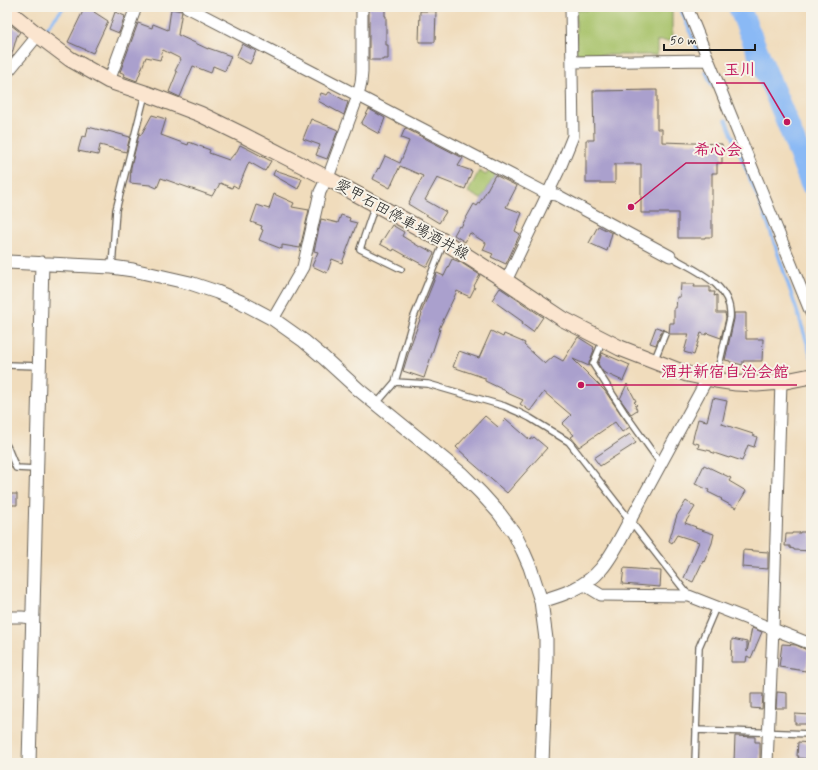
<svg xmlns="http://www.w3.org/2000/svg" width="818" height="770" font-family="Mynerve,'Klee One',sans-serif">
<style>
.green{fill:#a6c167;stroke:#616e42}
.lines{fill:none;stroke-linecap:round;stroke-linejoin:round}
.stream{stroke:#8ab9f5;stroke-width:3.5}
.river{stroke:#8ab9f5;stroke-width:22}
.building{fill:#aaa0cd}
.service-casing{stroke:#665f54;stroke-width:8}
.minor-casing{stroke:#665f54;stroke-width:13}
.tertiary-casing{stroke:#665f54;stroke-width:15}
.secondary-casing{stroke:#665f54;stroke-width:17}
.service{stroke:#fff;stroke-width:5.5}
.minor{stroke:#fff;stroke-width:11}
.tertiary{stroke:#fff;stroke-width:13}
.secondary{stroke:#fbe5cf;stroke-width:15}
.labels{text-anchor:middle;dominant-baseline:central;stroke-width:4;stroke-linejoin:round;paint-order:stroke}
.street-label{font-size:15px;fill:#1c1c1c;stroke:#f7f3e8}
.leader{fill:none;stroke:#c2185b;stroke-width:1.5}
.callout-dot{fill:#c2185b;stroke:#f7f3e8;stroke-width:1.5}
.callout-label{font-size:16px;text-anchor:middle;font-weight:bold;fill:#c2185b;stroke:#f7f3e8;stroke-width:4;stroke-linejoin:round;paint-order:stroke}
</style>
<rect width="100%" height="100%" fill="#f7f3e8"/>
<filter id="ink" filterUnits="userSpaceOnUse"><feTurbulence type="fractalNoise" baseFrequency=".025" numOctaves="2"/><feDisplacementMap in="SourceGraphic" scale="8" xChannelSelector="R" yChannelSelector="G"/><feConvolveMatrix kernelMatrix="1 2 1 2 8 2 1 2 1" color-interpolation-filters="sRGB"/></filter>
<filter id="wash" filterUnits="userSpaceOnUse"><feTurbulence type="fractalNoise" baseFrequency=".012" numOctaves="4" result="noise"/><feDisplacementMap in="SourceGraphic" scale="16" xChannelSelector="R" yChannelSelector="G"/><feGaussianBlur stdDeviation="0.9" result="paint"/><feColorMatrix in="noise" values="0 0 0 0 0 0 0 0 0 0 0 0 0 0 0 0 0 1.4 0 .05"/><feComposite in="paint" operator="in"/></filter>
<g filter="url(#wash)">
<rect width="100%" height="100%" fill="#f0dcbc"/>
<path class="green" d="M672,9V41H657V55H580L576,52V10Z
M491,168L497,171L482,199H481L468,192L479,171L486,175Z"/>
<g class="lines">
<path class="stream" d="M680,7L697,49
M46,29L64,7
M706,72L712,86
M726,120L766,218L800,320L811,356"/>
<path class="river" d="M739,7L787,122L811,184"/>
</g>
<g id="blocks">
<path class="building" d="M85,7H97L94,12L108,21L93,53L68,42Z
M369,7H385V16H386V45H388V59H383V60H369Z
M171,9L182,11L178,35L208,49V48L231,56L225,71L213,66L211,73L193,66L180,97L169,92L177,72L175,71L181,59L163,50L160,60L146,57L137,81L124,76L125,74L120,72L138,23L152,28L153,24L168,30Z
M420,11H436L435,42H419Z
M115,12L125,16L119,33L109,29Z
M7,22L20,32L17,36L11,57L8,60H7Z
M242,44L256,51L250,64L236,57Z
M657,90V129H662V142L722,144V163H717V173H712V237H705V238H678V213H641V164H615V183H586V140H594L593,91Z
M329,92L348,102L344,115L318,101L321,93L327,95Z
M369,109L385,118L379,134L361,124Z
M152,115L166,119L161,135L188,145L189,142L210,150L209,153L229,160L234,154L235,155L240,145L252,151L271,161L265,171L249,162L238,188L233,185L232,188L220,183L217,189H216L212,196L161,178L157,188L150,185L130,183L131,167L139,134L141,135Z
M311,119L338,130L327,159L316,155L320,145L303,139Z
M88,127L108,132V131L130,137L126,152L100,145L98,155L78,151L82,136L86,137Z
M405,128L463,158L458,166L472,171L465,189L437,178L425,200L446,212L439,223L408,204L423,176L400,166L390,188L373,179L378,168L379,169L385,156L400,163L409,141L401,138Z
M275,170L302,179L298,189L273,175Z
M495,175L517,186L506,207L522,213L515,231L520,234L506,264L491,257L493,254L483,250L486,243L470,233L465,242L454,235L459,226L461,227L474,204L477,206L482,199Z
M274,194L294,203L292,207L309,210L300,248L282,245V249L259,240L263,230L261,229L262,226L251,222L257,205L269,209Z
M341,215L350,218L349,221L357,223L342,263L332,259L327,273L312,266L318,252L314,251L321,219L338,223Z
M392,225L404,232L402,236L420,247L421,246L434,253L427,267L410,258L394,249L393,251L380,244Z
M598,226L612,233L607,251L589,243Z
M452,259L460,262L480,275L474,286L475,287L470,297L457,291L439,329H440L424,378L403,371L410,348V347L422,314L421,313L437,273L444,276Z
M681,284H695L694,287H710V292H715L714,296L717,295V313H725L726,318L721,338L707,333L706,335L701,333L694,355L684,352L689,334H669L670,323H674V308H676L677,297H680Z
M500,288L543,317L533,332L522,324L523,322L492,300Z
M734,313H746V339H763L762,361H743V365L730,362V361L725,360L734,319Z
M656,327L665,330L661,332L656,345L650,343Z
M491,331L503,337L504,334L525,343L524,345L545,364L554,356L563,361L578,337L594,347L593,349L594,350L589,363V366L573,359L605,391L630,427L622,432L615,422L579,447L571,437L574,435L562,424L571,415L544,392L530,411L520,404L523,400L505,392L506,391L485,381V378L453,367L459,351L479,358Z
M602,353L630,365L623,381L603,372L598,364Z
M627,384L636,401L634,402L637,405L635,406L637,410L631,414L620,399Z
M713,398L727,401L722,424L753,434V435L757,437L754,447L748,445L742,461L730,457L729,458L711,452V451L698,448L699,444L692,442L698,419L707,421Z
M485,416L498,427L506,419L530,440L534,437L547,448L507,493L469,460H470L456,447Z
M630,434L636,443L600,466L594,458Z
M704,465L731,478L729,481L746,491L736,508L721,500L722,499L708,492L709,490L695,484Z
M7,494H17V505H7Z
M686,501L695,507L685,523L696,527L695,528L714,534L712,543L704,562L703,561L693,582L684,578L699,542L677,535L672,543L669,541L677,515Z
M800,532H811V551L794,550V549L790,548V546H785L786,534H792V533H800Z
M743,550L768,552V569L742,567Z
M624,568L661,571L660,587L622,584Z
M752,628L762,632L751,658L747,656L746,662H731L732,639L747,642V652Z
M782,644L796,645L809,651L806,671L779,667Z
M777,692L787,693V708H776Z
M751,694H763L762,709L751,708Z
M795,714L811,715V724H795Z
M735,736L755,737V742H760V763L734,762Z
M798,742L811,743V759L798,758L799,756H797Z"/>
</g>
</g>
<g filter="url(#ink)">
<use href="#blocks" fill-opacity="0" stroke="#665f54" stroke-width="1"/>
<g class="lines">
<defs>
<path id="service" d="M375,205L360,249L401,269
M670,256C694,270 733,284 730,318L716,378
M112,267L116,210L145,94
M603,340L593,364L624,412L661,464
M654,361L665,334
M7,365L39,366
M395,382L428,384L504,406L518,412L530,418L569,442L689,596
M377,403L395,382L413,319L444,242
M7,446L16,468L36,469
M696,730L811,734
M695,763L699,647L716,607"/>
<path id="minor" d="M187,7L548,194L557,195L670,256
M687,7L811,313
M572,62L708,60
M7,73L38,35
M109,81L136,7
M506,281L560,168L573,136L571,7
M273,319L303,267L320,192L330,172L358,96L361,83L362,72V7
M630,521L707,379
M583,584L601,595L689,596L811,644
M7,617H22L33,618
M767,763L773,629L781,382"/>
<path id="tertiary" d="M7,262L112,267L133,270L190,283L217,292L241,302L273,319L304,341L324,358L359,390L462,474L481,493L499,513L514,533L523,551L530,567L541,601L546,639V659L542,763
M541,601C563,595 586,587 601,569C613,555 621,537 630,521
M29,763L42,263"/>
<path id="secondary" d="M7,10L38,35L70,59L109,81L145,93L200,114L243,135L327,178L445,242L506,281L563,319L620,348L687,374L716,380L736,383L757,384L781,382L811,376"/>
</defs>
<use href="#service" class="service-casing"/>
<use href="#minor" class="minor-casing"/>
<use href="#tertiary" class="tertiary-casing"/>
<use href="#secondary" class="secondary-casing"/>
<use href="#service" class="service"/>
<use href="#minor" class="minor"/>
<use href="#tertiary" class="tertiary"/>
<use href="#secondary" class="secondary"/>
</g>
</g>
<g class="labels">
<g class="street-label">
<text transform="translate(402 220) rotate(29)">愛甲石田停車場酒井線</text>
</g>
</g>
<path class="leader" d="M787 122L764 83H716M631 207L686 163H750M581 385L653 385H797"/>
<g class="callout-dot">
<circle cx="787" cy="122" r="4"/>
<circle cx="631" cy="207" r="4"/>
<circle cx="581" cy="385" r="4"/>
</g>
<g class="callout-label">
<text x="740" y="75">玉川</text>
<text x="718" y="155">希心会</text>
<text x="725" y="377">酒井新宿自治会館</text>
</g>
<rect width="818" height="770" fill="none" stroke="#f7f3e8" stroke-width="24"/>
<path d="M664 44v6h91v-6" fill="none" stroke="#1c1c1c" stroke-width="2"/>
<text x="670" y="44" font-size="12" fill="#1c1c1c" stroke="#f7f3e8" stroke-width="3" paint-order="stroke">50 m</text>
</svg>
